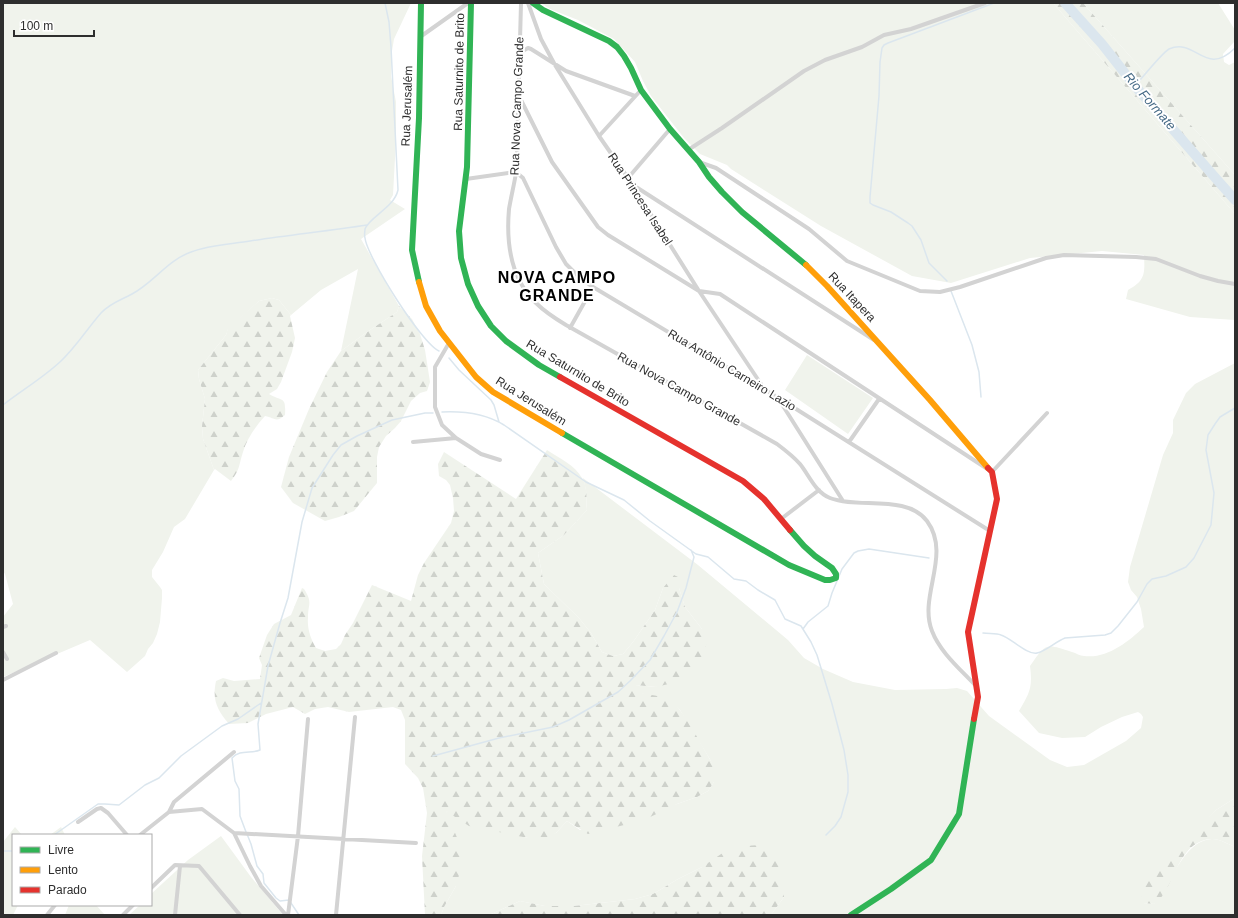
<svg xmlns="http://www.w3.org/2000/svg" width="1238" height="918" font-family="Helvetica,sans-serif">
<style>
.green{fill:#f0f3ec}
.forest{fill:url(#forest-firs)}
.lines{fill:none;stroke-linecap:round;stroke-linejoin:round}
.stream{stroke:#dbe6ee;stroke-width:1.5}
.river{stroke:#dbe6ee;stroke-width:10}
.street{stroke:#d3d3d3;stroke-width:4}
.fast{stroke:#30b455;stroke-width:6}
.slow{stroke:#ff9f0a;stroke-width:6}
.jam{stroke:#e5322d;stroke-width:6}
.labels{text-anchor:middle;dominant-baseline:central;stroke-width:4;stroke-linejoin:round;paint-order:stroke}
.street-label{font-size:12px;fill:#2e2e2e;stroke:#fff}
.water-label{font-size:13px;font-style:italic;fill:#466a86;stroke:#fff}
.district-label{font-size:16px;font-weight:bold;letter-spacing:1px;fill:#000;stroke:#fff}
</style>
<defs>
<pattern id="forest-firs" width="22" height="20" patternUnits="userSpaceOnUse"><rect width="22" height="20" fill="#f0f3ec"/><path d="M5 1l3.5 6h-7zM16 11l3.5 6h-7z" fill="#ced1cb"/></pattern>
</defs>
<rect width="100%" height="100%" fill="#fff"/>
<path class="green" d="M3,3H411L394,39L392,51L391,76L396,102V139L393,195L390,200L405,209L361,239L399,306L397,312L367,332L341,351L358,269L321,290L291,315L279,300L272,298L259,301L228,329L226,335L198,370L199,379L205,399L202,426L203,439L214,470L185,519L174,527L163,552L152,570V577L160,587L162,590V598L160,622L157,634L153,643L148,649L145,656L127,672L90,640L3,677V617L13,604L5,574L3,571Z
M541,3H1053L1235,214V320L1190,317L1126,299L1128,290C1145,281 1145,274 1144,255L1102,251L1030,258L951,283L912,276L821,226L731,169L727,165L700,154L684,138L651,96L643,81L635,62L614,39L578,20L550,9Z
M1083,3H1218L1235,30L1234,42L1223,54L1224,62L1229,65L1235,62V175Z
M807,355L873,398L848,434L785,390Z
M1235,363V798L1216,810L1199,827L1143,903L1154,904C1160,894 1166,885 1172,875C1182,860 1192,840 1212,839C1220,839 1228,844 1235,847V915H771L784,897L702,867L678,879L653,894L635,899L574,906H545L520,901L489,915H441L444,907L456,886L446,811L512,834L528,838L556,833L567,821L580,830L677,804L697,797L708,791L714,782L711,761L680,710L670,700L635,692V685L656,687L702,629L685,607L679,588H663L655,610L633,642L623,654L613,656L602,652L591,633L579,618L544,584L538,553L564,535L587,510L586,490L583,478L698,565L788,640L804,658L823,669L853,682L895,690L946,689L957,688L967,691L989,716L1050,760L1067,767L1084,765L1126,741L1141,728L1143,717L1141,714L1138,712L1122,717L1101,727L1085,737L1062,738L1039,733L1019,711C1029,693 1033,689 1030,666C1046,643 1045,643 1072,652C1076,653 1080,656 1084,656C1107,659 1128,642 1144,627L1141,609L1137,597L1131,590L1128,582L1130,567L1163,455L1173,433V420L1186,393L1195,384Z
M15,827L22,835H13V905H18L13,915H3V842Z
M61,827L65,835H50Z
M221,836L251,877L283,915H129L140,905H151V894L188,860Z
M69,905H96L105,915H65Z"/>
<path class="forest" d="M1053,3H1083L1235,175V214Z
M272,298L279,300L291,315L290,316L295,338L292,352L281,382L277,389L269,394C283,402 286,396 285,415C276,423 275,418 265,416C256,426 247,438 243,452C239,464 240,470 231,481L215,469L214,470L203,439L202,426L205,399L199,379L198,370L226,335L228,328L259,301Z
M399,306L412,319L420,334L425,350L430,382L427,391L420,393L411,401L401,421L395,428L386,436L379,447L377,457V483L354,511L339,517L325,521L293,503L281,487L289,457L309,409L327,372L341,351L367,332L397,312Z
M547,450C559,458 575,465 582,478C588,487 586,500 587,510L564,535L538,553L544,584L579,618L591,633L602,652L613,656L623,654L633,642L655,610L663,588L674,575L680,578L679,588L685,607L702,629L707,642L699,668L685,680L656,687L635,685V691C646,695 658,695 669,699C681,705 703,748 711,761L714,770V782L708,791L697,797L677,804L644,820L588,834L567,821L556,833L542,840L528,838L469,826L446,811L463,852L461,868L456,886L444,907L441,915H425L422,856L427,813L423,788L418,778L405,764V720L401,710L393,707L349,712L328,707L315,709L305,714L293,707L266,714L248,723L229,724C217,710 212,700 216,681L223,678L234,681L260,679L262,665L259,658L267,635L274,624L291,615L302,588L304,589C313,603 308,603 308,618C307,629 311,639 316,648L325,651L336,649L341,644L345,635L353,623L372,585L411,601L418,575L424,563L451,523L454,511L453,498L450,485L446,480L439,476L438,464L444,452L516,499Z
M1235,798V847C1228,844 1220,839 1212,839C1182,840 1176,876 1163,895C1161,898 1157,901 1154,904L1143,903L1141,892L1152,875L1169,853L1216,810Z
M760,845L777,860L781,874L784,897L771,915H489L520,901L545,906H574L635,899L653,894L678,879L702,867L727,850L744,846Z"/>
<g class="lines">
<path class="stream" d="M385,3L389,22L391,47L398,190C394,208 369,217 365,229C365,231 364,235 365,238C367,257 422,344 439,351
M1135,86C1142,78 1162,53 1169,49C1196,37 1205,78 1235,48
M947,281L929,263L921,240L912,226L908,223L891,212L873,205L870,203V197L879,96L880,62L882,48L884,45L888,43L994,3
M951,291L972,345L979,372L981,397
M449,358L459,370L491,400L494,405L499,422
M3,405C22,390 43,378 61,361C76,347 87,329 101,313C110,303 121,300 132,294C153,283 168,260 191,252C208,245 231,244 250,241C289,235 328,231 367,225
M442,412C463,411 486,414 504,425L586,482L624,500L650,521L696,554L708,557L734,579L746,581L758,590L775,600L785,619L801,626L811,642L817,655L832,704L844,750L848,775V792L841,817L835,826L826,835
M803,629L808,622L828,606L832,593L842,569L854,553L858,551L869,549L929,558
M983,633C989,634 996,633 1001,635C1011,638 1027,655 1037,653C1046,651 1055,642 1065,638L1105,635L1111,633L1118,626L1137,602L1147,584L1152,579L1166,576L1186,567L1194,558L1211,525L1214,493L1206,450L1208,435L1215,424L1220,417L1235,408
M433,756L499,738L553,727L569,720L618,692L630,681L650,660L664,636L677,612L686,588L694,557L691,550
M246,832L240,816L239,789L235,781L232,758C240,749 251,754 260,750L258,724L268,666L280,623L288,598L302,522L312,488L333,455L341,445L357,436L392,420L425,413H433
M247,834L251,844L257,866L263,874L264,883L276,898L280,901L289,900L299,915
M54,835L98,804H105L119,805L145,785L159,778L181,756L222,726L238,719L261,703
M3,851H13"/>
<path class="river" d="M1065,3L1102,44L1135,86L1219,182L1235,200"/>
<path class="street" d="M521,3L517,154C517,161 517,167 516,173C514,185 511,197 509,209C506,243 511,279 536,303C545,312 556,319 566,325L777,444C785,450 793,456 800,464C809,475 815,492 830,498C858,509 907,494 927,521C952,555 918,596 932,631C940,652 960,669 975,685
M528,3L541,39L555,65L599,136L628,178L699,291L763,387
M420,37L468,3
M519,53L528,48L531,49L566,71L635,96
M519,96L552,162L598,227L608,235L699,291L720,294L992,472L1047,413
M599,136L641,90
M688,150L722,128L804,71L825,60L862,47L884,35L911,29L985,3
M699,162L716,168L809,229L847,261L920,291L940,292L960,287L1046,258L1064,255L1136,257L1156,259L1200,276L1218,281L1235,284
M628,178L670,129
M466,179L516,172L523,178L556,247L566,264L579,277L593,287L777,397L990,531
M633,185L874,340
M570,328L593,287
M449,343L435,367V407L442,425L456,438L481,454L500,460
M778,398L843,501
M413,442L456,438
M849,442L879,399
M781,519L819,490
M3,627L6,626
M3,652L7,659
M3,680L56,653
M169,812L174,802L234,752
M78,822L97,809L101,808L108,813L127,835
M234,833L250,866L261,886L286,915
M140,835L169,812L202,809L234,833L416,843
M151,888L175,865L199,866L240,915
M47,915L55,905
M123,915L133,905
M175,915L180,866
M288,915L298,836L308,719
M336,915L355,717"/>
<path class="fast" d="M471,3L467,167L459,231L461,258L468,284L478,306L491,326L506,341L539,365L560,377
M533,3L543,10L609,41L617,47L624,56L631,68L641,90L670,129L699,162L709,177L722,192L742,212L806,265
M419,282L412,250L419,118L421,3
M562,433L789,565L825,580H830L836,578V574L832,568L815,556L804,546L790,530
M851,915L891,889L931,860L959,814L974,719"/>
<path class="slow" d="M806,265L827,286L930,400L988,468
M419,282L426,306L440,331L476,377L493,392L562,433"/>
<path class="jam" d="M560,377L743,481L764,499L790,530
M974,719L978,697L968,632L997,499L992,472L988,468"/>
</g>
<g class="labels">
<g class="street-label">
<text transform="translate(459 72) rotate(-89)">Rua Saturnito de Brito</text>
<text transform="translate(407 106) rotate(-88)">Rua Jerusalém</text>
<text transform="translate(517 106) rotate(-88)">Rua Nova Campo Grande</text>
<text transform="translate(640 199) rotate(57)">Rua Princesa Isabel</text>
<text transform="translate(852 297) rotate(47)">Rua Itapera</text>
<text transform="translate(732 370) rotate(31)">Rua Antônio Carneiro Lazio</text>
<text transform="translate(578 373) rotate(31)">Rua Saturnito de Brito</text>
<text transform="translate(679 389) rotate(29)">Rua Nova Campo Grande</text>
<text transform="translate(531 401) rotate(32)">Rua Jerusalém</text>
</g>
<g class="water-label">
<text transform="translate(1150 101) rotate(49)">Rio Formate</text>
</g>
<g class="district-label">
<text x="557" y="277">NOVA CAMPO<tspan x="557" dy="18">GRANDE</tspan></text>
</g>
</g>
<rect width="1238" height="918" fill="none" stroke="#2e2e2e" stroke-width="8"/>
<rect x="12" y="834" width="140" height="72" fill="#ffffff" stroke="#ababab"/>
<rect x="20" y="847" width="20" height="6" fill="#30b455" stroke="#ababab"/>
<text x="48" y="854" font-size="12" fill="#2e2e2e">Livre</text>
<rect x="20" y="867" width="20" height="6" fill="#ff9f0a" stroke="#ababab"/>
<text x="48" y="874" font-size="12" fill="#2e2e2e">Lento</text>
<rect x="20" y="887" width="20" height="6" fill="#e5322d" stroke="#ababab"/>
<text x="48" y="894" font-size="12" fill="#2e2e2e">Parado</text>
<path d="M14 30v6h80v-6" fill="none" stroke="#2e2e2e" stroke-width="2"/>
<text x="20" y="30" font-size="12" fill="#2e2e2e" stroke="#ffffff" stroke-width="3" paint-order="stroke">100 m</text>
</svg>
